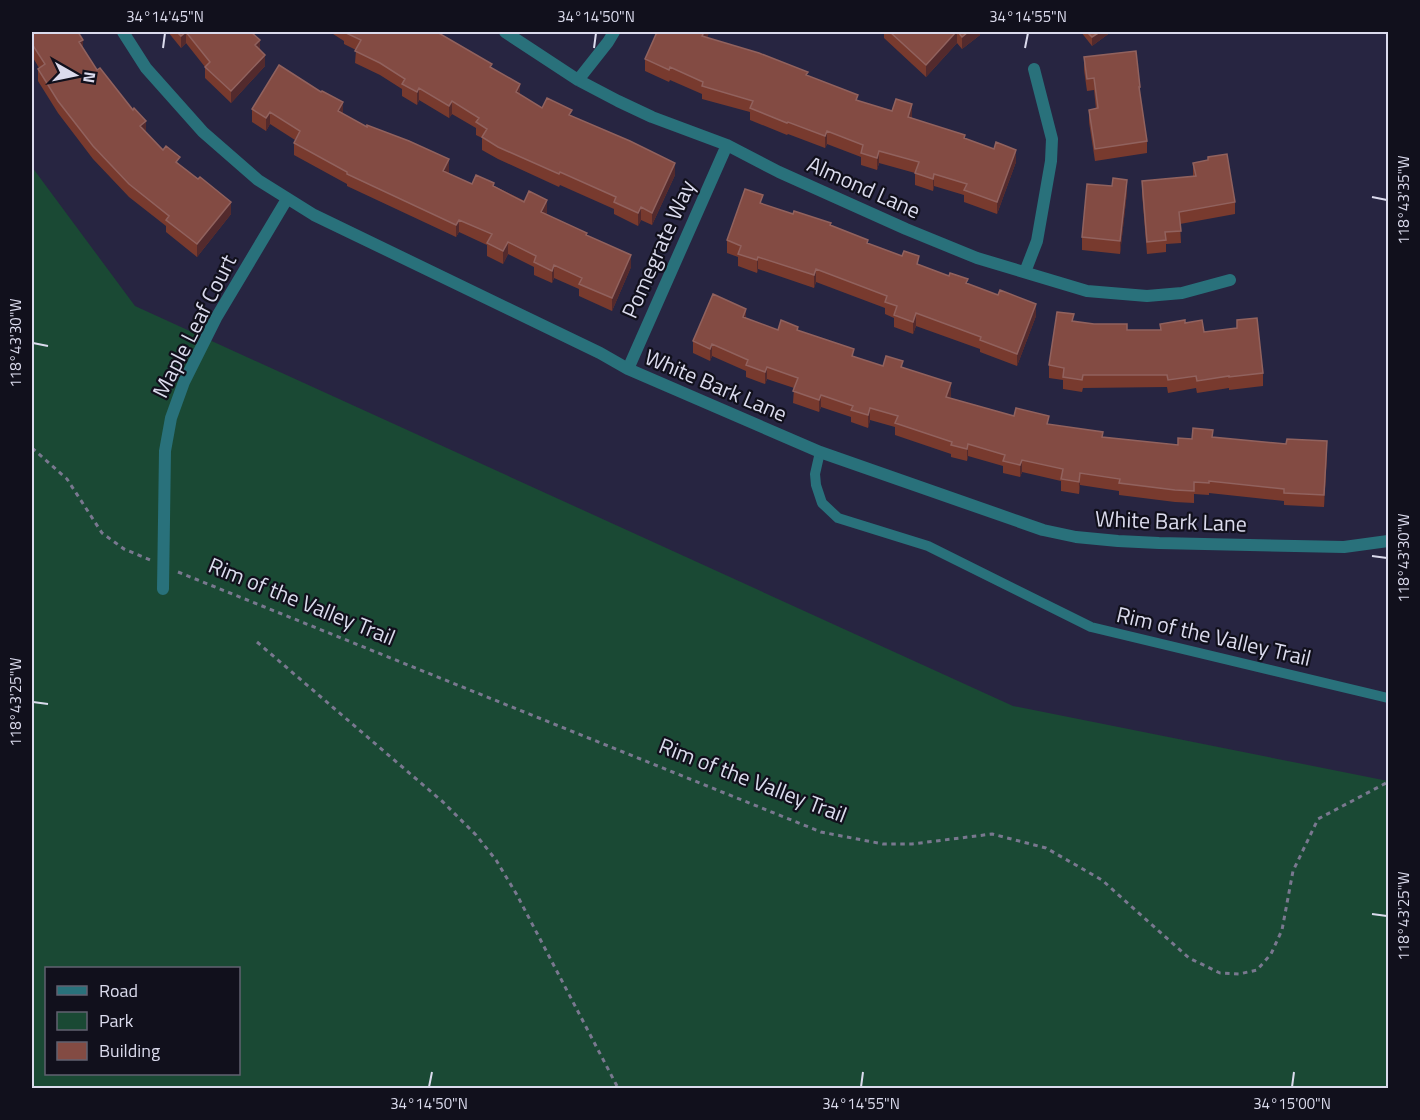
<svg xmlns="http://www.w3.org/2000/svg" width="1420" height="1120" font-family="'Titillium Web',sans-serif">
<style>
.green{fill:#1a4934;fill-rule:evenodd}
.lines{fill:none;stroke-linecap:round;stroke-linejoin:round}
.path{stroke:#79788f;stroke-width:3;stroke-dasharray:4.5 4.5;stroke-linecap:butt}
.service{stroke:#29717b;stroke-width:10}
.minor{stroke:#29717b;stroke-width:12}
.wall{fill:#783a2e}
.shaded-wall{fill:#532a2d}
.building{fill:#834b43;stroke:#91625e;stroke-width:1.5}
.ticks{fill:none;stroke:#dbdbed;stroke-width:2}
.labels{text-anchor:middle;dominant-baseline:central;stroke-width:4.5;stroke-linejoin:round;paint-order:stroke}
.street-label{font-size:22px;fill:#dbdbed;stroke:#11101c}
.neatline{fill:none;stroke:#dbdbed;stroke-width:2}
.ticks-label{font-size:15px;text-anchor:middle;fill:#dbdbed}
</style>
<rect width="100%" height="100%" fill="#272541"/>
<path class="green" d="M32,167L135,306L1013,706L1388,781V1088H32ZM46,968H238V1074H46Z"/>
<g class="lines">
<path class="path" d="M32,448L67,479L102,533L124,549L150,560
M178,572L821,832L883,844H912L992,834L1046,848L1102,880L1189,958L1220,973L1239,974L1257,970L1271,954L1282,930L1293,871L1318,819L1388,782
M257,642L443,802L476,835L496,860L517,895L618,1088"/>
<path class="service" d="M820,452L815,474L816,485L822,503L838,518L928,546L1091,627L1388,698"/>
<path class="minor" d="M123,32L146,68L203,132L258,180L314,215L600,353L628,369L820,452L1043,530L1076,537L1118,541L1159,543L1344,547L1388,541
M505,32L578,80L618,101L652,117L727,145L779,172L906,229L977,258L1087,291L1147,296L1182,293L1230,280
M578,80L608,42L614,32
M1025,272L1037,241L1051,161L1052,139L1034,69
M628,369L727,145
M163,589L165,451L171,418L184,382L216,318L287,199"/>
</g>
<path class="wall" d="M32,32L83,49L97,70L146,132L163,150L180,165L231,214L197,257L166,232V226L129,197L93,159L58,113L38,81V69L39,68L32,56Z
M168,32H235L260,50L265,66L231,103L205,78V67L186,43L181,48Z
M330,32H437L492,68L520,95L542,108L572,116L675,175L652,225L641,220L638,226L614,214V209L560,185L559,187L498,159L482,150V138L476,135V128L452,114L449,118L419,100L417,105L402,96V89L380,75L355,63L356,50L344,44V41Z
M709,32L707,38L808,76L858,101L912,116V118L965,138L1016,162L997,214L964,202V195L934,186L933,191L915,185V173L879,163L877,170L861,165V157L827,144L825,148L788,134L787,135L750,120V112L702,99V94L670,80L669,82L645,71V59Z
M884,32H980V35L962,49L957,43L926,77L884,38Z
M1081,32H1111L1092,46Z
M1084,57L1140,87V95L1147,141V153L1095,161L1089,122V110L1096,109L1094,90L1087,91L1084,70Z
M252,109L343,114L449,172L448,173L472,184L494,186L547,212L546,214L587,235L631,267L612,311L579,296V289L554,278L552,283L534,275V267L508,254L503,264L487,256V245L459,232L456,237L347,186V184L294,155V143L295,140L270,124L266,131L252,122Z
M1208,157L1235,202V214L1180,224L1181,243L1166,244V252L1147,254L1142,193V181L1193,176V163L1208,161Z
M1127,192L1120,254L1082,250V237Z
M763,204L793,214L831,226L868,244L968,284L1036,316L1017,366L980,352V349L916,326L913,334L894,327V318L885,314V308L816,282L814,288L758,269L757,273L738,266V257L727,253V240Z
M746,319L778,330H798L854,357L883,366L903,368L951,395L950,398L1014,416L1103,437L1178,445L1192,439L1213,437L1327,453L1324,507L1284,505V501L1209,493V495L1194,494V503L1175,502L1119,495V491L1080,485L1079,494L1061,491V481L1022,472L1020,477L1003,473V466L968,456L967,461L951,457V454L895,435V427L870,420L868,428L851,422V417L821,407L819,412L793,403L794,388L767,379L765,384L746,377V371L712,356L710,361L693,353V341Z
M1237,320L1263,373V386L1229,390V388L1197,393L1196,388L1168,393L1167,387L1083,388L1082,392L1063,389V380L1049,378V365L1074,322L1127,330H1160V324L1185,323L1204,332L1237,328Z"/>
<path class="shaded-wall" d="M186,32V43L181,48V36Z
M704,32H709V33L702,49V36Z
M956,32H957V43L926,77V65Z
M968,32H980V35L962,49V37Z
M1100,32H1111L1092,46V37Z
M83,40V52L79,42Z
M260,40V51L255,45Z
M265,55V66L231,103V91Z
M520,84V97L516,92Z
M419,88V100L417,105V92Z
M452,101V114L449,118V106Z
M343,102V115L338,111Z
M912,104V116L908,130V117Z
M270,112V124L266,131V118Z
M146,121V133L140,126Z
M827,131V144L825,148V136Z
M1016,150V162L997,214V202Z
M879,151V163L877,170V158Z
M449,159V172L443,183V171Z
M675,163V175L652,225V213Z
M934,174V186L933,191V179Z
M1127,180V192L1120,254V241Z
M547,200V212L541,224V212Z
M231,202V214L197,257V244Z
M641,207V220L638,226V213Z
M459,220V232L456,237V225Z
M508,242V254L503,264V251Z
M631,255V267L612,311V298Z
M758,257V269L757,273V260Z
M554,265V278L552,283V271Z
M816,269V282L814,288V275Z
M1036,304V316L1017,366V354Z
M746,309V321L743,317Z
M916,313V326L913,334V322Z
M712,344V356L710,361V349Z
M767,367V379L765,384V372Z
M951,383V395L946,410V397Z
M821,395V407L819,412V400Z
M870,408V420L868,428V415Z
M1327,441V453L1324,507V495Z
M968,444V456L967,461V449Z
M1022,460V472L1020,477V465Z
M1080,473V485L1079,494V482Z"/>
<path class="building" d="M32,32H78L83,40L79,42L97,70L100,68L133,110L134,108L146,121L140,126L163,150L166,146L180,157L176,162L198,179L200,177L231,202L197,244L166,220L169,216L129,184L93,146L58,101L38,69L45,64L32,44Z
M177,32H235L236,33L238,32H251L260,40L255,45L265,55L231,91L205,67L210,62L186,32L181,36Z
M344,32H437L492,64L490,67L520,84L516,92L542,108L547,98L572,110L569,115L630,141L675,163L652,213L641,207L638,213L614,202L616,197L560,172L559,174L498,147L482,137L487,129L476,122L479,118L452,101L449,106L419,88L417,92L402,84L405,79L380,63L355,51L361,40Z
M657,32H704L702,36L759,53L808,72L806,75L858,95L856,100L892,111L896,99L912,104L908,117L965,135L964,138L994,149L996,142L1016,150L997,202L964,190L967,184L934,174L933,179L915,173L919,162L879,151L877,158L861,153L863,145L827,131L825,136L788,122L787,123L750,108L753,101L702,86L703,82L670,67L669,70L645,59Z
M890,32H956L926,65Z
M958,32H968L962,37Z
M1087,32H1100L1092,37Z
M1136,51L1140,87H1139L1147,141L1095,149L1089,110L1098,108L1094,78L1087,79L1084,57Z
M279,65L321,92L322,91L343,102L338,111L367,127V125L409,141L449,159L443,171L472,184L476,175L494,183L493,186L524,202L529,191L547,200L541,212L587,233L586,235L631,255L612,298L579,284L582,278L554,265L552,271L534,262L536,256L508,242L503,251L487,243L492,234L459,220L456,225L347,174V172L294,143L300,131L270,112L266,118L252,109Z
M1227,154L1235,202L1179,212L1181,231L1165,232L1166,240L1147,242L1142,181L1196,176L1193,163L1208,160V157Z
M1113,178L1127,180L1120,241L1082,237L1087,184L1112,186Z
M745,189L763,195L760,203L793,214L794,211L831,223L830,225L868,240L867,243L902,256L904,251L919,256L917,264L949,276L950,273L968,279L966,283L998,295L1000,290L1036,304L1017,354L980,340L981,337L916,313L913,322L894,315L897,306L885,302L887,296L816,269L814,275L758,257L757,260L738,254L741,246L727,240Z
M713,294L746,309L743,317L778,330L781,320L798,327L797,330L854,349L852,356L883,366L886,356L903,361L901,367L951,383L946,397L1014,416L1016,408L1049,416L1047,424L1103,432L1102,437L1178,445V438L1192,439L1193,428L1213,430L1212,437L1286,444L1287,439L1327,441L1324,495L1284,493V489L1209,481V483L1194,482V491L1175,490L1119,483L1120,479L1080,473L1079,482L1061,479L1063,469L1022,460L1020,465L1003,461L1005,455L968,444L967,449L951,445L952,442L895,423L898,416L870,408L868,415L851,410L853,406L821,395L819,400L793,391L798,378L767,367L765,372L746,365L748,360L712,344L710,349L693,341Z
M1057,312L1074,314L1072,321L1094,324H1127V330H1161L1160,324L1185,320V323L1202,320L1204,332L1237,328V320L1257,318L1263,373L1229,377V376L1197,381L1196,376L1168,380L1167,375H1083L1082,380L1063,377L1064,368L1049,365Z"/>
<path class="ticks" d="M163,48L165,33M594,48L596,33M1025,48L1028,33M1372,197L1387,200M33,343L48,346M1372,556L1387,558M33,702L48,704M1372,914L1387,916M429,1087L432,1072M861,1087L863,1072M1292,1087L1294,1072"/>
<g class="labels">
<g class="street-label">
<text transform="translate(864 187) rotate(24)">Almond Lane</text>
<text transform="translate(658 249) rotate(-66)">Pomegrate Way</text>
<text transform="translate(194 326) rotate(-63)">Maple Leaf Court</text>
<text transform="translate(716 385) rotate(23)">White Bark Lane</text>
<text transform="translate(1171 521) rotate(2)">White Bark Lane</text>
<text transform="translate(302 601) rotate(22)">Rim of the Valley Trail</text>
<text transform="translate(1214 636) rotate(13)">Rim of the Valley Trail</text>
<text transform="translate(753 780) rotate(21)">Rim of the Valley Trail</text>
</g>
</g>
<rect width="1420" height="1120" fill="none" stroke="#11101c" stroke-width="66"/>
<rect x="45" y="967" width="195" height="108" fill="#11101c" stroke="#626170" stroke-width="1.5"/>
<rect x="57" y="986" width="30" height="9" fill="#29717b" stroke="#626170" stroke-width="1.5"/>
<text x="99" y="997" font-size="18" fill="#dbdbed">Road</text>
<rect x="57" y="1012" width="30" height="18" fill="#1a4934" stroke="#626170" stroke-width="1.5"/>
<text x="99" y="1027" font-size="18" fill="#dbdbed">Park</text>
<rect x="57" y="1042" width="30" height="18" fill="#834b43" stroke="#626170" stroke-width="1.5"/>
<text x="99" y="1057" font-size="18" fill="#dbdbed">Building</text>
<g transform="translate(75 75) rotate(99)" stroke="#11101c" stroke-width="4.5" paint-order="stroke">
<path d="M0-4.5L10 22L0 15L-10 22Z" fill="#dbdbed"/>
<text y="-9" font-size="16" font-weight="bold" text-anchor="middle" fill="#dbdbed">N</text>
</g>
<rect x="33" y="33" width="1354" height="1054" class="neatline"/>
<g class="ticks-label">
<text x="165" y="22">34°14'45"N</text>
<text x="596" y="22">34°14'50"N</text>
<text x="1028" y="22">34°14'55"N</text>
<text transform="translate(1404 200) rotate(-90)" y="5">118°43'35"W</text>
<text transform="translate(16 343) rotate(-90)" y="5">118°43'30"W</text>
<text transform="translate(1404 558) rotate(-90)" y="5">118°43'30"W</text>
<text transform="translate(16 702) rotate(-90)" y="5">118°43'25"W</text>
<text transform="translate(1404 916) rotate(-90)" y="5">118°43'25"W</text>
<text x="429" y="1109">34°14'50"N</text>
<text x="861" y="1109">34°14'55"N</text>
<text x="1292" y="1109">34°15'00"N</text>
</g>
</svg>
